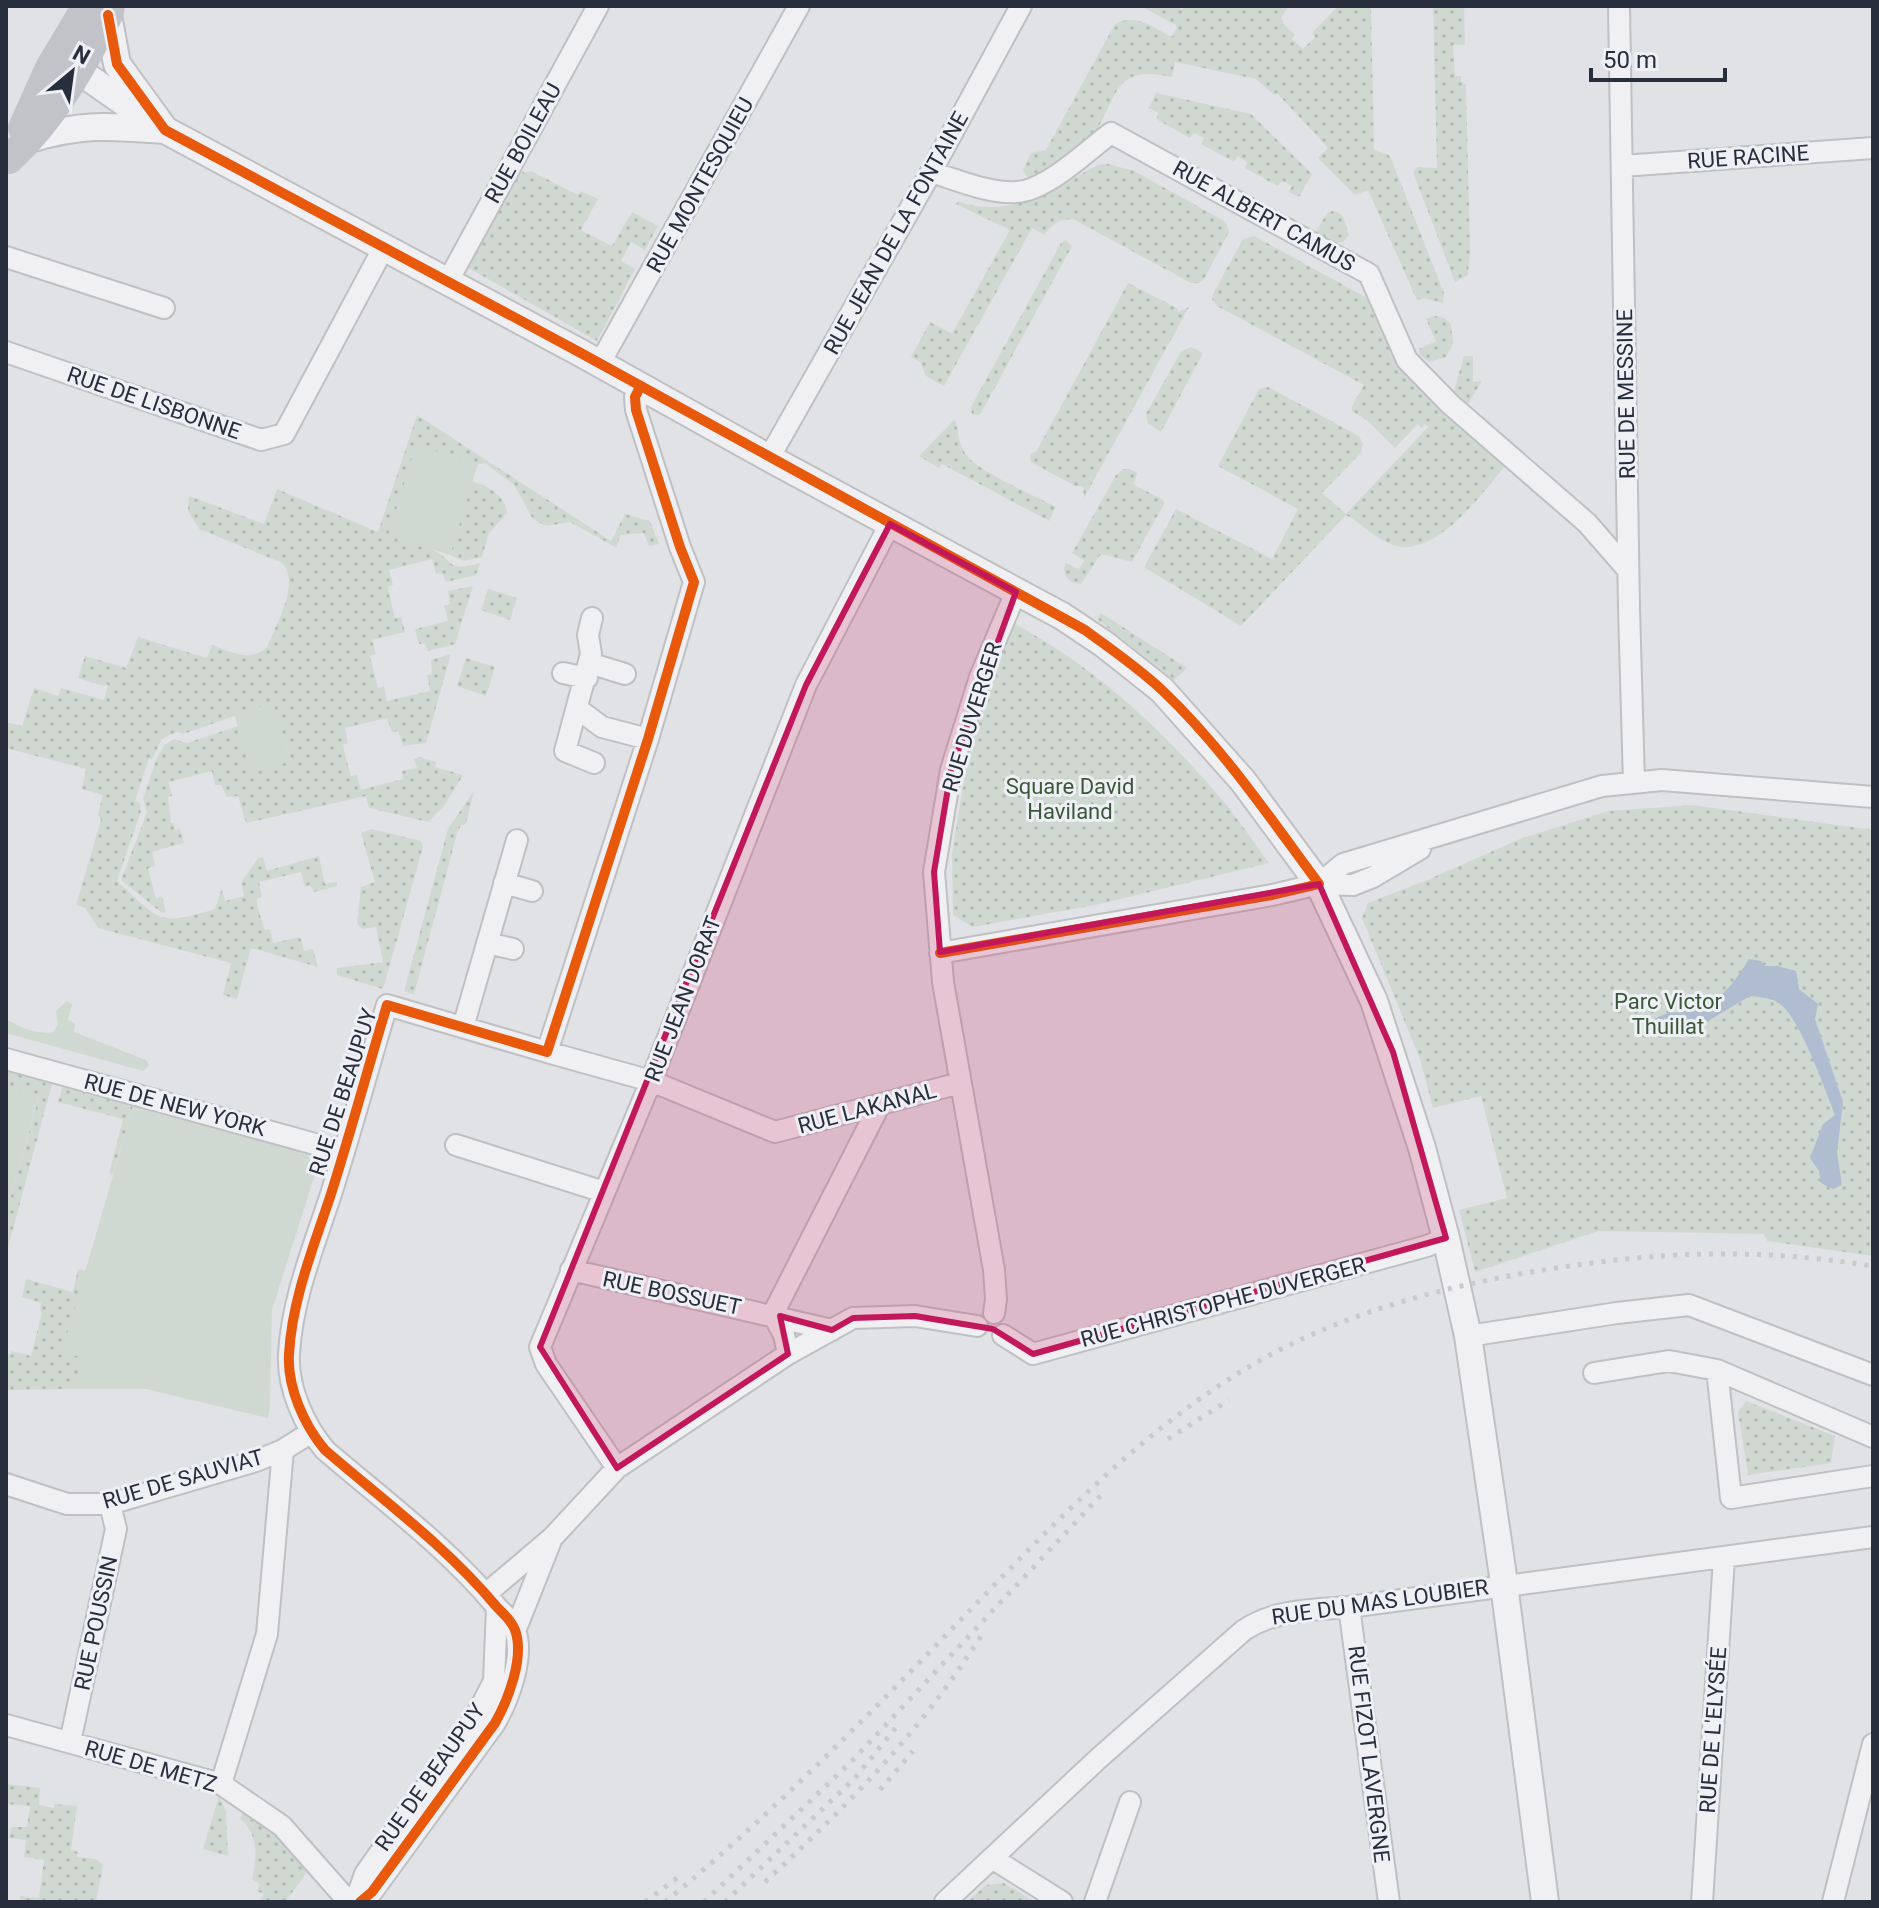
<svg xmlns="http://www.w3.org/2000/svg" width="1879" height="1908" font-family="Roboto,sans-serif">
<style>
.grass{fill:url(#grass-dots)}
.garden{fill:#d0d9d1}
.water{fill:#b0bccf}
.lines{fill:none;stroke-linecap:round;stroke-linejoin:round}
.minor-casing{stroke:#bfc0c3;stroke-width:24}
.tertiary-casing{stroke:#bfc0c3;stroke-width:30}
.minor{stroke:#f0f0f2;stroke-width:20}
.tertiary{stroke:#f0f0f2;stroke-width:26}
.secondary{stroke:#c2c3c8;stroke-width:30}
.rail{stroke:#c9cacd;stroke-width:5;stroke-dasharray:4 8;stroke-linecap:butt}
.cycleway-casing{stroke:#eef0f5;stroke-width:15}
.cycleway{stroke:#e8590c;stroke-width:10}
.marked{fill:#c2185b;fill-opacity:0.2;stroke:#c2185b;stroke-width:6;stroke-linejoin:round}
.labels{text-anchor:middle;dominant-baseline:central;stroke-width:6;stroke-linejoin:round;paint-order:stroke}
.street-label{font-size:22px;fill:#292e3d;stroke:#eef0f5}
.park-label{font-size:22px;fill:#3a5837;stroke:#eef0f5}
</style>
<defs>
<pattern id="grass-dots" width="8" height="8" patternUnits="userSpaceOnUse" patternTransform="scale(2)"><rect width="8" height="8" fill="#d0d9d1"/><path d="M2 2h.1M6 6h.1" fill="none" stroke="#b3bbb4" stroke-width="1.8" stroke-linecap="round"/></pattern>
</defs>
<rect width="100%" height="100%" fill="#e1e2e5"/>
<path class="grass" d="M1141,6H1176L1182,10L1185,6H1285L1288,7L1281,18L1286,27L1295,34L1292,39L1303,49L1315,37L1312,33L1338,6H1371L1374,149L1390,156L1444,293L1443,303L1423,298L1417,300L1368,190L1355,195L1318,158L1328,148L1277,93L1274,95L1256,79L1175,62L1172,77C1107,62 1120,104 1089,140C1074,156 1051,168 1033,180L1027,177L1023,170L1031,153L1046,150L1115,24C1136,12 1153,28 1172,37L1177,26Z
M1433,6H1464L1465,45H1453L1455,76H1461V82L1466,84L1470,250L1468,275L1455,282L1413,172L1418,167L1437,168Z
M1156,93L1251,114L1312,174L1299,197L1289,192L1292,186L1282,181L1278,186L1245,168L1247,162L1238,156L1234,162L1201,144L1204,138L1194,133L1190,138L1156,119L1159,113L1149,108Z
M1108,164L1134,171L1226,222L1229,232L1204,279L1199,283H1191L1073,219C1059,219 1052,224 1044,235L1032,228L944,386L926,376L920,362L911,357L930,322L951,333L954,330L1010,230L956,204L958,201C1008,221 1055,187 1098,165Z
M520,170L525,173L531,171L578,195L581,191L598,199L581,230L612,246L632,212L658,226L645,250L631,242L621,261L635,269L597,341L467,267Z
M1332,211L1338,212L1343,217L1349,235L1343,242L1336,243L1316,232L1327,213Z
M1254,236L1369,299L1407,375L1506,465C1480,495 1433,564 1388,543C1373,536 1361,523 1346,515L1241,626L1144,567L1176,509L1272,559L1298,509L1218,466L1259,389L1268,387L1359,436L1363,444L1361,453L1322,493L1346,514L1428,427L1425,424L1422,428L1418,424L1395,448L1368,421L1352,411V406L1364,385L1217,306L1212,299L1213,294L1243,239Z
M1065,240L1072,246L981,413L979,415L972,414L971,407L1061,243Z
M1128,283L1177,308L1178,312L1189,307L1084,498L1083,486H1075L1031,462L1030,454L1036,452Z
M1435,316L1444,318L1451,324L1453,343L1446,357L1429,362L1420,355L1419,349L1436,341L1426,319Z
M1191,347L1203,353L1161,432L1148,424L1146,414L1181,351Z
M1464,356H1473V382L1482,381L1465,409L1454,391Z
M417,415L611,541L625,514L650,521L659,544L649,546L644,533L620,535L617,548L570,522L546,526L533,519L514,485L485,463L478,464L416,446L389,536C403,540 420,543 433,550C458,563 445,572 480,563L476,575L446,582L442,573L436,574L432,559L389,570L393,585L388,587C390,597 392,607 395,618L401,617L405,632L372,640L376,654L370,656L378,688L384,686L387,701L430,691L427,675L432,674L431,660L451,654L426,743L403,746L398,731L392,732L387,718L345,728L348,743L343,745C345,756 348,766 351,776L357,775L361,790L403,779L402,771L417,768L414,759L419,757L436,762L435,767L463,775L444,806L428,822L369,808L366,796L246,823L238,796L227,797L221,785H215L212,771L169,782L172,796L168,797L171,823H174L175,830L180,829L184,843L152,852L155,866L148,868L156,899L162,897L166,912L162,913L121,880L147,812L143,799L156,760L164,745L174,739L187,743L238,726L253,772L291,760L272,703L183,734L177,732L162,739L152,759L149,758L135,801L140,803L141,811L117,881C160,920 157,927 215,909L222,888L225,901L244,896L241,883L258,858L263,857L267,871L319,856L325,884L337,882V886L314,892L310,885L305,887L301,872L259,882L262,897L257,899C258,911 261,918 265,930L270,929L273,943L300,937L304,951L313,949L318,967L251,948L237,999L223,995L231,963L98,928L85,908L76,905L101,820L98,814L103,795L82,789L86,769L6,748V722L22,726L34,688L58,696L61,688L104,700L108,684L104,686L78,678L85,656L126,668L138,637L207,658L212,645C232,652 250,663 267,647C276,624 301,583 282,563L199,529L188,511L189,496L264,524L277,489L378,532Z
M955,419C958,430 959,447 967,456C981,473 1034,495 1056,507L1049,521L942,464L939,468L919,456Z
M1123,469H1129L1138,473L1133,484L1163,500L1164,504L1132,562L1101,554L1081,584L1071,582C1065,576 1062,571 1066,563L1079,569L1084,560L1072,553L1116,475Z
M472,481C488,486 505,495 507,513L489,533L482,557L464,561L450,555Z
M473,586L455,644L428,651L425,643L419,644L415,629L448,621L444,606L450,604L448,591Z
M488,589L517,598L510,620L481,610Z
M1101,613L1187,668L1174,680L1097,619Z
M1013,623C1092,665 1160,727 1218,795C1237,816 1252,841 1269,863L1100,904L973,927L953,915L952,853L968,756L976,720Z
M466,658L495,667L486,696L457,686Z
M474,791L466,824L461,825L457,834L414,994L404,991L448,829Z
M1693,805L1873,830V1256L1767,1241L1765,1234L1598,1231L1475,1272L1459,1210L1507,1198L1481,1096L1433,1108L1420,1059L1362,918L1368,903L1427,880L1520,839L1608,811Z
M372,829L421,841L423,847L383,989L337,975V968L383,962L376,927L362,929L357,923L361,887L375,882L361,833Z
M6,1069L53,1080L6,1255V1214L39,1096L6,1087Z
M64,1082L134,1103L113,1174L109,1173L123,1119L58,1102Z
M78,1269L102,1275L80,1371L69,1389L6,1390V1354L10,1355L11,1351L31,1356L42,1312L40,1311L41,1303L22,1297L26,1279L73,1292Z
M1746,1401L1835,1436L1831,1463L1748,1475L1738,1412Z
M6,1784L40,1788L39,1805L54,1808L55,1804L77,1806L71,1850L78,1852L77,1857L96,1859L103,1865L96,1902H20V1896L39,1898L44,1860L24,1857L26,1840L9,1838L11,1827H27L30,1806L6,1804Z
M219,1796L226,1812L228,1856L203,1849Z
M244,1811L264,1825L304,1865L307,1872L285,1902H259L264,1894L257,1891L260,1884L252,1879C257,1857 259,1834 240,1819Z
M1004,1883L1034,1902H967L986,1885Z"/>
<path class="garden" d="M416,445L478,464L450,555L388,536Z
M273,703L291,761L253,773L234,714Z
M67,1001L72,1004L68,1020L75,1023L74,1032L146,1060L149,1065L143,1071L6,1033V1019C19,1027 38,1035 53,1032L58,1025L56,1011Z
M6,1087L39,1095L6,1214Z
M134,1103L304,1147L316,1171L272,1310L270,1405L268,1418L146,1389H69L80,1371L78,1356L61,1355Z"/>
<path class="water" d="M1749,959L1761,961L1764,966H1777L1796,971L1799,989L1818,1004L1815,1019L1843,1102L1837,1153L1842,1185L1833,1189L1821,1183L1819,1171L1810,1158L1823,1124L1835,1115C1825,1090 1800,1018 1780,1004C1772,998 1760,997 1750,996L1708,1021L1658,1029L1655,1019C1667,1011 1674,1013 1686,1012C1714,1012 1737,979 1749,959Z"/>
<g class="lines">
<defs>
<path id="minor" d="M1619,6L1629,608L1634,783
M1622,166L1873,148
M931,172C958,180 989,194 1017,192C1046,191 1088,150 1111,133L1369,274L1407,360L1450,404L1587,523L1628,570
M6,257L164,308
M448,281L598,6
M6,352L261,440L284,434L384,247
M600,363L799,6
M769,458L931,172L1021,6
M592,618L588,635L591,654L565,751L594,763
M589,663L625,674
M563,673L587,678
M578,709L602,727L648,739
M504,883L532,891
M1319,884L1343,864L1602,786L1662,780L1873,797
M487,943L513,949
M940,953L1272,895L1319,884L1353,885L1373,877L1420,849
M463,1027L517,840
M547,1052L651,1081L775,1132L960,1083
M6,1059L344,1152
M456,1145L604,1192
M571,1270L832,1330
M994,1313L996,1299L994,1270L943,982L934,872L951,770L980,677L1016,592
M773,1314L879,1106
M773,1314L784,1335L788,1354
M1003,1335L1033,1354L1427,1246L1446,1238
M1468,1336L1617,1313L1689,1305L1873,1375
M1717,1370L1731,1498L1873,1476
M1594,1373L1669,1361L1717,1370L1873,1437
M617,1468L546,1364L540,1347L651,1081L806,685L890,524
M6,1484L67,1504H110L256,1461L283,1450L310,1433
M487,1593L552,1538L617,1468L788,1354L853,1318L915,1316L977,1326
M1349,1607L1389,1902
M515,1631L552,1538
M6,1725L221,1784L282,1826L349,1902
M70,1742L116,1529L110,1504
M221,1784L267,1634L283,1450
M992,1858L1062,1902
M355,1902L365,1874L476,1716L494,1681L497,1607
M360,1902L372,1892L495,1723C508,1700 525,1657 515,1630C511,1619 503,1614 496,1606C447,1547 383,1500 325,1450C304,1425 287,1387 289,1354C292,1299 314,1246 331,1194C351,1131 368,1068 387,1005L547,1052L648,739L694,582L680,547L636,410L635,397L640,387
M945,1902L1099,1758L1244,1630C1276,1609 1312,1610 1349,1607L1873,1537
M1095,1902L1130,1802
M1702,1902L1724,1558
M1833,1902L1873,1744"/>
<path id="tertiary" d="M108,15L117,64L165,130L579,352L769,458L1062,616L1104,644L1162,690L1243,781L1319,884L1374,1001L1422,1148L1446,1238L1468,1336L1502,1569L1545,1902
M59,69L79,71L145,117
M30,139C83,123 111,126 165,130"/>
</defs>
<use href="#minor" class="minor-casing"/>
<use href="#tertiary" class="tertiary-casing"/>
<use href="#minor" class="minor"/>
<use href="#tertiary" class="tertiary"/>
<path class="secondary" d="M23,128L50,68L87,6
M9,159C53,118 81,68 108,15L110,6"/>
<path class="rail" d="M1168,1439L1229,1400
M880,1790L913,1751
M765,1882C851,1802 918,1735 981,1636
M645,1902L677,1878
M665,1902C765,1820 857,1727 947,1634C1045,1533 1144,1424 1268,1356C1355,1309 1454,1284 1550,1269C1663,1251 1759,1248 1873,1266
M704,1902L850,1763L1103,1493
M725,1902L855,1778L898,1725"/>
<defs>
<path id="cycleway" d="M108,15L117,64L165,130L579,352L1085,630C1112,650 1140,669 1163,691C1223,748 1270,818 1319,884L1272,895L940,953
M360,1902L372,1892L495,1723C508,1700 525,1657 515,1630C511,1619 503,1614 496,1606C447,1547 383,1500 325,1450C304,1425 287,1387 289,1354C292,1299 314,1246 331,1194C351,1131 368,1068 387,1005L547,1052L648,739L694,582L680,547L636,410L635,397L640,387"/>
</defs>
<use href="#cycleway" class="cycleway-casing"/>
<use href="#cycleway" class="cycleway"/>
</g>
<path class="marked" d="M890,524L1016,592L951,770L934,872L940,952L1319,884L1393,1052L1446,1238L1033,1354L993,1329L915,1316L853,1318L832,1330L780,1316L788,1354L617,1468L540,1347L806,685Z"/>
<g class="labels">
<g class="street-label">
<text transform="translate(523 143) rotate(-61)">RUE BOILEAU</text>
<text transform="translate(1748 157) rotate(-4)">RUE RACINE</text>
<text transform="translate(700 185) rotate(-61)">RUE MONTESQUIEU</text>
<text transform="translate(1264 216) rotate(29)">RUE ALBERT CAMUS</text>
<text transform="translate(896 233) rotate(-61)">RUE JEAN DE LA FONTAINE</text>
<text transform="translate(1626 394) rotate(-91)">RUE DE MESSINE</text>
<text transform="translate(154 403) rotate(19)">RUE DE LISBONNE</text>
<text transform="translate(972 717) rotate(-73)">RUE DUVERGER</text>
<text transform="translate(683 999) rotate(-69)">RUE JEAN DORAT</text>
<text transform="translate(343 1092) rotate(-72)">RUE DE BEAUPUY</text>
<text transform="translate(175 1105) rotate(15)">RUE DE NEW YORK</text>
<text transform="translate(867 1108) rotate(-15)">RUE LAKANAL</text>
<text transform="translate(672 1293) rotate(12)">RUE BOSSUET</text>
<text transform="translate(1223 1302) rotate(-15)">RUE CHRISTOPHE DUVERGER</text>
<text transform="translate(183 1479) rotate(-16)">RUE DE SAUVIAT</text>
<text transform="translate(1380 1602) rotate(-8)">RUE DU MAS LOUBIER</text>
<text transform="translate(96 1623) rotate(-78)">RUE POUSSIN</text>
<text transform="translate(1713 1730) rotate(-86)">RUE DE L'ELYSÉE</text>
<text transform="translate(1369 1754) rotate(83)">RUE FIZOT LAVERGNE</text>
<text transform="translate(151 1766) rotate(16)">RUE DE METZ</text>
<text transform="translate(430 1777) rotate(-55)">RUE DE BEAUPUY</text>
</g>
<g class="park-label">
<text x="1070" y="786">Square David<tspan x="1070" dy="25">Haviland</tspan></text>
<text x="1668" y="1001">Parc Victor<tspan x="1668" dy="25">Thuillat</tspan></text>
</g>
</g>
<rect width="1879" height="1908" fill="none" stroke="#292e3d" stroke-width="16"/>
<g transform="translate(72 72) rotate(29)" stroke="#eef0f5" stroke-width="6" paint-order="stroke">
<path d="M0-6L14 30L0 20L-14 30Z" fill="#292e3d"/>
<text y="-12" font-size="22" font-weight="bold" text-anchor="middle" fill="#292e3d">N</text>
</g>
<path d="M1591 68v12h134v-12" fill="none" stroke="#292e3d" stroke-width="4"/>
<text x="1603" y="68" font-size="24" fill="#292e3d" stroke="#eef0f5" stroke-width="6" paint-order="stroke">50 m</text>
</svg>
